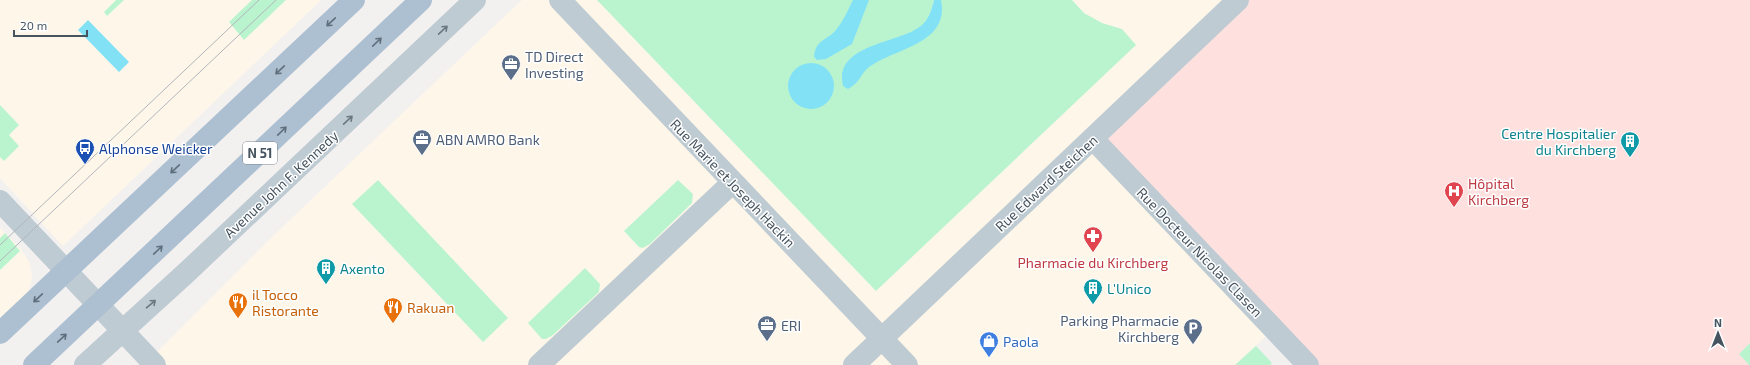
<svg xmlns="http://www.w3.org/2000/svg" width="1750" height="365" font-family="'Exo 2',sans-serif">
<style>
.commercial{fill:#fef7e9}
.medical{fill:#fee1df}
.green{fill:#baf4cf}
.water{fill:#83e1f6}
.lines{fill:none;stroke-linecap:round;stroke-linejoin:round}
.minor{stroke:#bfcbd3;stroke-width:22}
.major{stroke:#adc0d2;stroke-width:22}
.tram{stroke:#b1b5bb;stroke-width:1}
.oneway{stroke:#606f7c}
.oneway2{stroke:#6a7882}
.labels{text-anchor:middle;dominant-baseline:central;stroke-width:3;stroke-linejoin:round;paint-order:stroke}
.shield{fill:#fff;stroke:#7e8790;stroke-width:1}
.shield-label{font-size:13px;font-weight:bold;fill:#465460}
.service-label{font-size:14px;fill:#4e5e75;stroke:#fff;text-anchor:start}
.culture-label{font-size:14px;fill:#0d838f;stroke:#fff;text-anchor:start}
.transit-label{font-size:14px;fill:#164399;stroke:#fff;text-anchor:start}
.street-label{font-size:14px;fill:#465460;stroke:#fff}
.health-label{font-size:14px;fill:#be3a42;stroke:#fff;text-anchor:start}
.food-label{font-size:14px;fill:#c56008;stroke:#fff;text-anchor:start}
.shop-label{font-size:14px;fill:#366cbe;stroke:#fff;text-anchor:start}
</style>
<rect width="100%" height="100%" fill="#f3f0f0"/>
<path class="commercial" d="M0,0H321L63,246L0,178Z
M522,0H1238L1274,329L1235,365H144L273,236Z
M0,228L21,249L30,264L32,277L29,291L0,320Z"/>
<path class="medical" d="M1238,0H1750V365H1308L1093,139Z"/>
<path class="green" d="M116,0H124L107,16L104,12Z
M252,0H286L244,40L229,22Z
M597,0H1072L1084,13L1102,23L1122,29L1136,45L876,291Z
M0,105L19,125L9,135L19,146L4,161L0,157Z
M378,180L508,318L483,342L352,204Z
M678,180L693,194L692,203L650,244L643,248L639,247L624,231Z
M5,233L20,251L0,270V238Z
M585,268L600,284L599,292L553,335L546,339H542L528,323Z
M1750,343V365H1749L1739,354Z
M1256,346L1272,363L1270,365H1235Z"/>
<path class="water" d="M853,0H869L852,44L826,59L817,60L814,57C816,39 826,41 835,31C843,22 848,10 853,0Z
M934,0H941C950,44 895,48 869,67C860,74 861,82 848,89L843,86C833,43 901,44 922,25C929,19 932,9 934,0Z
M88,20L129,62L119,72L78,30Z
M788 86a23 23 0 1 1 46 0a23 23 0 1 1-46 0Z"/>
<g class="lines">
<path class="minor" d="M560,0L907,365
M1093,139L1308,365
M0,201L155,365
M85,365L186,273L475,0
M539,365L733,182
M854,365L1238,0"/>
<path class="major" d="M0,333L354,0
M34,365L421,0"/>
<path class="tram" d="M0,245L259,0
M0,261L276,0"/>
</g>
<defs><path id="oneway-shaft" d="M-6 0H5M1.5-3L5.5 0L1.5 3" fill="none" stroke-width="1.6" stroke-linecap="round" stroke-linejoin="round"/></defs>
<g class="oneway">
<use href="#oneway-shaft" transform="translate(331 22) rotate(137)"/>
<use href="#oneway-shaft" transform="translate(377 42) rotate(-44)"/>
<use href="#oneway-shaft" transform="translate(280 70) rotate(137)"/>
<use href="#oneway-shaft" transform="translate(282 131) rotate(-44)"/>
<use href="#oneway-shaft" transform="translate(175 169) rotate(137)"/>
<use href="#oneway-shaft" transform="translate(158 250) rotate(-44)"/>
<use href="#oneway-shaft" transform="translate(38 298) rotate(137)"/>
<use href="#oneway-shaft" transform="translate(62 338) rotate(-43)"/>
</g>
<g class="oneway2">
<use href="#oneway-shaft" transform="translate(443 30) rotate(-43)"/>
<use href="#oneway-shaft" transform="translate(348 120) rotate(-43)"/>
<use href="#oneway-shaft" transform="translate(151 304) rotate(-40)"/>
</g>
<defs>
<symbol id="office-pin" viewBox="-11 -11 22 30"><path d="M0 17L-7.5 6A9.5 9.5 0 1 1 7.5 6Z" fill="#5c6f8a" stroke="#fff"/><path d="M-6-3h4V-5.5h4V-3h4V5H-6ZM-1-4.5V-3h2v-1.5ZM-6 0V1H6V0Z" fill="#fff"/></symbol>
<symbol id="building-pin" viewBox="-11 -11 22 30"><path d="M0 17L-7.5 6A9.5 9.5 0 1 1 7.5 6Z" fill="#0f9aa8" stroke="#fff"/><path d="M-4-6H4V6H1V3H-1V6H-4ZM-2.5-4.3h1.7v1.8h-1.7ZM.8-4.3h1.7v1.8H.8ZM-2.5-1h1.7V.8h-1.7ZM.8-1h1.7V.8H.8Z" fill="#fff"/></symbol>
<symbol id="bus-pin" viewBox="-11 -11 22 30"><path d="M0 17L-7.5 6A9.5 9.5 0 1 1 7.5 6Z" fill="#1a4fb4" stroke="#fff"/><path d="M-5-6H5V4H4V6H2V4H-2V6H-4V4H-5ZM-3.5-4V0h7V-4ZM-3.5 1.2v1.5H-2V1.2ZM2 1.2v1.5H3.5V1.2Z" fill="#fff"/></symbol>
<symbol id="hospital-pin" viewBox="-11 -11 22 30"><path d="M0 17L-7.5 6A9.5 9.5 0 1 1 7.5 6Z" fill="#e0444e" stroke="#fff"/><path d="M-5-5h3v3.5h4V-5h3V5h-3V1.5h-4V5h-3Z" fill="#fff"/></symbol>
<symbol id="pharmacy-pin" viewBox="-11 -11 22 30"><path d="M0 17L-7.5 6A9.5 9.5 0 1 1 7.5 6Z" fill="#e0444e" stroke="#fff"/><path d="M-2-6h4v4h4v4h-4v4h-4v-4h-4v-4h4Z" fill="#fff"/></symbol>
<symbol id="restaurant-pin" viewBox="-11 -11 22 30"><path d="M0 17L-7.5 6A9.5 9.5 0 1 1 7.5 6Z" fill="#e8710a" stroke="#fff"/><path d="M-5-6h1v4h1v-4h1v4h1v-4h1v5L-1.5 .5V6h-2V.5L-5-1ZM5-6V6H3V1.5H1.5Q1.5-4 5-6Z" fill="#fff"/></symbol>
<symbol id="parking-pin" viewBox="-11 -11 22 30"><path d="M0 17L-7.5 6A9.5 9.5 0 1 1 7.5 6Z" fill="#5c6f8a" stroke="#fff"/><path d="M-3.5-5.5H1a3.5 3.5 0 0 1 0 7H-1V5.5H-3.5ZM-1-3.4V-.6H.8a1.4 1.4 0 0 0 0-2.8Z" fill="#fff"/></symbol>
<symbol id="shop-pin" viewBox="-11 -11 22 30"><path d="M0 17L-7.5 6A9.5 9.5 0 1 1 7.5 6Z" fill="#3f7fe0" stroke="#fff"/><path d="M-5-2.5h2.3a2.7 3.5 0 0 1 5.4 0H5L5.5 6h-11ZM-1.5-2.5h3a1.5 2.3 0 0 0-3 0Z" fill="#fff"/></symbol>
</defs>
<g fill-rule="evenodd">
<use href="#office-pin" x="500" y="53" width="22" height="30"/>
<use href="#office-pin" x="411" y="128" width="22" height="30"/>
<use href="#building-pin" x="1619" y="130" width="22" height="30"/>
<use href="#bus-pin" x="74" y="137" width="22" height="30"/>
<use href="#hospital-pin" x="1443" y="180" width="22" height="30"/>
<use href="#pharmacy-pin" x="1082" y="225" width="22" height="30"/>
<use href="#building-pin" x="315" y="257" width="22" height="30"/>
<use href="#building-pin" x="1082" y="277" width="22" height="30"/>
<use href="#restaurant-pin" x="227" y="291" width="22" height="30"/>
<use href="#restaurant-pin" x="382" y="296" width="22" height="30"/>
<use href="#office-pin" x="756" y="314" width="22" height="30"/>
<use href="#parking-pin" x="1182" y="317" width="22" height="30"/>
<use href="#shop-pin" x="978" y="330" width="22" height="30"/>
</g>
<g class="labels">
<rect class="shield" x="243" y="142" width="34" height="22" rx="3"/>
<g class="shield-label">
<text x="260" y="153">N 51</text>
</g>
<g class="service-label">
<text x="525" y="56">TD Direct<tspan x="525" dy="16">Investing</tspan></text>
<text x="436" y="139">ABN AMRO Bank</text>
<text x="1179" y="320" text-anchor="end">Parking Pharmacie<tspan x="1179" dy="16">Kirchberg</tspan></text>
<text x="781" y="325">ERI</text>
</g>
<g class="culture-label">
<text x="1616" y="133" text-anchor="end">Centre Hospitalier<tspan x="1616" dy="16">du Kirchberg</tspan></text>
<text x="340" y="268">Axento</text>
<text x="1107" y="288">L'Unico</text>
</g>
<g class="transit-label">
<text x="99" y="148">Alphonse Weicker</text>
</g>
<g class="street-label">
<text transform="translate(733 183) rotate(46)">Rue Marie et Joseph Hackin</text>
<text transform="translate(1046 183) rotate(-43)">Rue Edward Steichen</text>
<text transform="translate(281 184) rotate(-43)">Avenue John F. Kennedy</text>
<text transform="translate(1200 252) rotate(46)">Rue Docteur Nicolas Clasen</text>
</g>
<g class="health-label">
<text x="1468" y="183">Hôpital<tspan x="1468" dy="16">Kirchberg</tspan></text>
<text x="1093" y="262" text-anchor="middle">Pharmacie du Kirchberg</text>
</g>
<g class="food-label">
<text x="252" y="294">il Tocco<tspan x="252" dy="16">Ristorante</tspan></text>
<text x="407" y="307">Rakuan</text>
</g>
<g class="shop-label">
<text x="1003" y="341">Paola</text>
</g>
</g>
<g transform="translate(1718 333)" stroke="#ffffff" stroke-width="3" paint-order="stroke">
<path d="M0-3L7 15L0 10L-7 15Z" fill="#465460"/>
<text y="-6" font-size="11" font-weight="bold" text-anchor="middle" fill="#465460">N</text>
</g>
<path d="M14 30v6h73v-6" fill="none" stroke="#465460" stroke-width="2"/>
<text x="20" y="30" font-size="12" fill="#465460" stroke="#ffffff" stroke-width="3" paint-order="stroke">20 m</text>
</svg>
